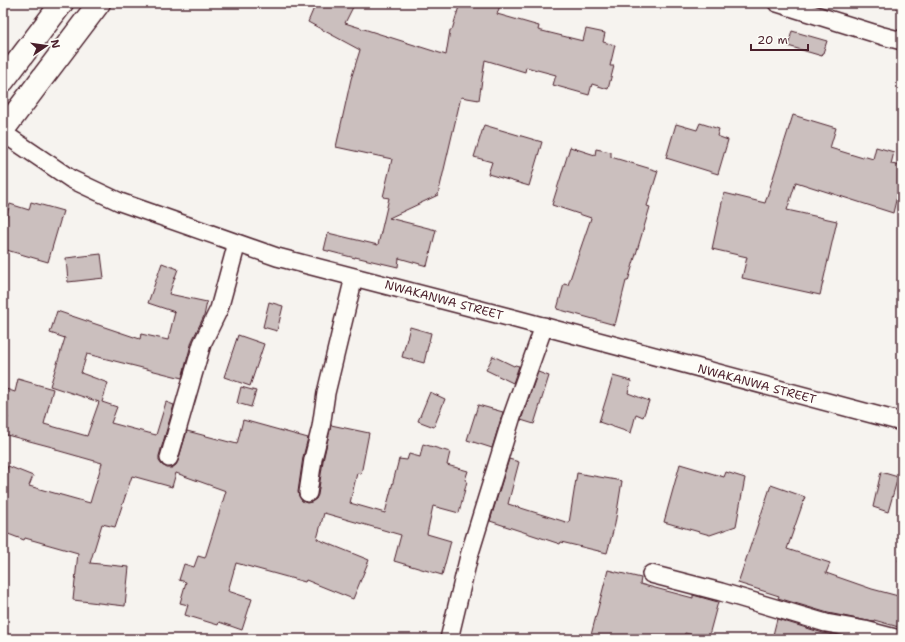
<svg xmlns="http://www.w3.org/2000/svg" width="905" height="642" font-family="'Shantell Sans',sans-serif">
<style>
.building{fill:#cbbfbe;stroke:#4a1f2b}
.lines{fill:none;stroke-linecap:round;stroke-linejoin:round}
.minor-casing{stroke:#4a1f2b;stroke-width:20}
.secondary-casing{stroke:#4a1f2b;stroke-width:25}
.path{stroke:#4a1f2b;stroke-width:2.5;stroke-dasharray:1 3;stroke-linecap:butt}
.minor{stroke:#fdfcf7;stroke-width:17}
.secondary{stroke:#fdfcf7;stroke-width:22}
.labels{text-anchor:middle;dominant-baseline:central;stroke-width:3.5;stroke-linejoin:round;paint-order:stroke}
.street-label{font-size:12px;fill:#4a1f2b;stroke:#fdfcf7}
</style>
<rect width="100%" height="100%" fill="#f6f3ef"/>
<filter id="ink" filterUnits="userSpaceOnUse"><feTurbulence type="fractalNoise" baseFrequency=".025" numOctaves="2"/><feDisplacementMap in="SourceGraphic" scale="8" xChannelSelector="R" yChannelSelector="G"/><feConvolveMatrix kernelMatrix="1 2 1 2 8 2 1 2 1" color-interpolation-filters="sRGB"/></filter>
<g filter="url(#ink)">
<path class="building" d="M316,3H355L345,23L446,55L450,30H452L460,3H501L497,14L539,26L538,30L583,41L586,29L605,33L603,42L615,45L610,66H614L608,89L592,84L589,95L553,85L556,75L526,67L525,72L485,60L479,100L461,97L438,195L389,218L436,230L427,266L399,258L398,267L355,257V258L324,250L328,233L378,245L389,198L383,197L392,159L336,147L351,79L360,50L308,22Z
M792,31L827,41L822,56L788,46Z
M793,115L836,128L830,148L863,158V156L873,159L876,147L894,152L891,164L902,166V175L893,213L796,182L787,210L837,221L820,295L742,278L747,257L712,249L724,193L765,203Z
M700,123L719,129L717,136L728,140L718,174L666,158L676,124L697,130Z
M484,125L542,142L529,186L488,174L492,162L474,157Z
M570,147L595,155L596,149L611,152V157L658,171L647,206L650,207L628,281H626L615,325L557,309L564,284L568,285L591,218L552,205Z
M31,202L63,211L48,262L3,249V229L10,204L29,210Z
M101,254L104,278L68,282L66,258Z
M162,263L178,269L169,294L207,302L204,316L192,341L182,378L87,354L81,373L108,383L102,402L117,407L111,423L156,435L166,402L174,405L159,456V461L162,465L167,468H172L176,465L178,461L187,431L237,444L243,420L308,438L303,457L298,492L299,496L302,501L307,503L311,502L316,499L318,495L323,461L331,425L369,433L361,474L357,473L350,503L385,513L399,459L407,460L409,454L420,457L423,444L450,452L447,465L468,471L465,480L467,481L459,513L433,506L427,534L451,541L442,575L394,561L401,535L324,513L317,539L369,560L353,599L306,580L305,582L236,563L228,591L252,599L242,630L219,622L218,625L185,615L188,605L180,603L186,582L179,580L184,564L194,567L198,556L205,558L226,491L176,473L172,487L132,476L115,527L102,524L90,563L129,567L125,606L73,600L78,553L25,538L24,540L3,532V479L8,466L33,476L29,486L90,503L102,463L56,450V448L3,434L8,417L3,416V388L15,392L18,379L53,389L44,424L87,436L99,402L50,386L65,338L50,333L57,311L140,339L141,334L168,340L175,312L148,303Z
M269,302L283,306L277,331L263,327Z
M410,327L431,333L424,363L402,357Z
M238,335L264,344L250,386L224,377Z
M493,356L514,366L515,365L519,366L513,383L486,370Z
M538,372L549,376L534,424L521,420Z
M613,376L631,381L628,393L649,401L643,417L636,414L631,433L599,422Z
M241,387L256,391L251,407L237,403Z
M430,392L445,399L434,427L418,421Z
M478,405L503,412L492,448L467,440Z
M509,459L519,462L508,504L569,523L577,473L622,481L615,524L607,553L561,542L560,544L490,521Z
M680,464L724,477L726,472L745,478L736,526L710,535L664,522Z
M881,472L898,477L888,512L873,507Z
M771,485L805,497L787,549L830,563L826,573L872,589L902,597V628L874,620L873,622L828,613L778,598L779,596L738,583Z
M608,570L641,578L640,584L693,598V595L718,602L708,639L685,633L683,639H590Z
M777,619L823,633L839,636V639H772Z"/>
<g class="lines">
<defs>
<path id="minor" d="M777,3L883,36L902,41
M3,133L71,179L120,202L277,257L512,318L902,422
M169,458L202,344L219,309L237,243
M308,493L313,459L321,427L326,393L354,277
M651,574L721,592L826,623L865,630L899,639
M449,639L469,556L512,416L544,326"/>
<path id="secondary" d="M3,81L62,3
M3,130L99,3"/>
</defs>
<use href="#minor" class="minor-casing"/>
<use href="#secondary" class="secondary-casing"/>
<path class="path" d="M899,561L902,545"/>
<use href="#minor" class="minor"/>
<use href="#secondary" class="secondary"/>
</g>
</g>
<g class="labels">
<g class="street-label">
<text transform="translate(444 300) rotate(15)">NWAKANWA STREET</text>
<text transform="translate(757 384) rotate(15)">NWAKANWA STREET</text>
</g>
</g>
<rect width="905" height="642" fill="none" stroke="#fdfcf7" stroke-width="16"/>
<rect x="8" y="8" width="889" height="626" fill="none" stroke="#4a1f2b" stroke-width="1.5" filter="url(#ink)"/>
<g transform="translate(46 46) rotate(77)" stroke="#fdfcf7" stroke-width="3" paint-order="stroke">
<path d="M0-3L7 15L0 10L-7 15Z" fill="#4a1f2b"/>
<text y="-6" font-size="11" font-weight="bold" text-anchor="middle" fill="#4a1f2b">N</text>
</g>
<path d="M751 44v6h57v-6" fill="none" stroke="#4a1f2b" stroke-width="2"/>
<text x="757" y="44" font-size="12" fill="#4a1f2b" stroke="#fdfcf7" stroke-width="3" paint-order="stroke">20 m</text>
</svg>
